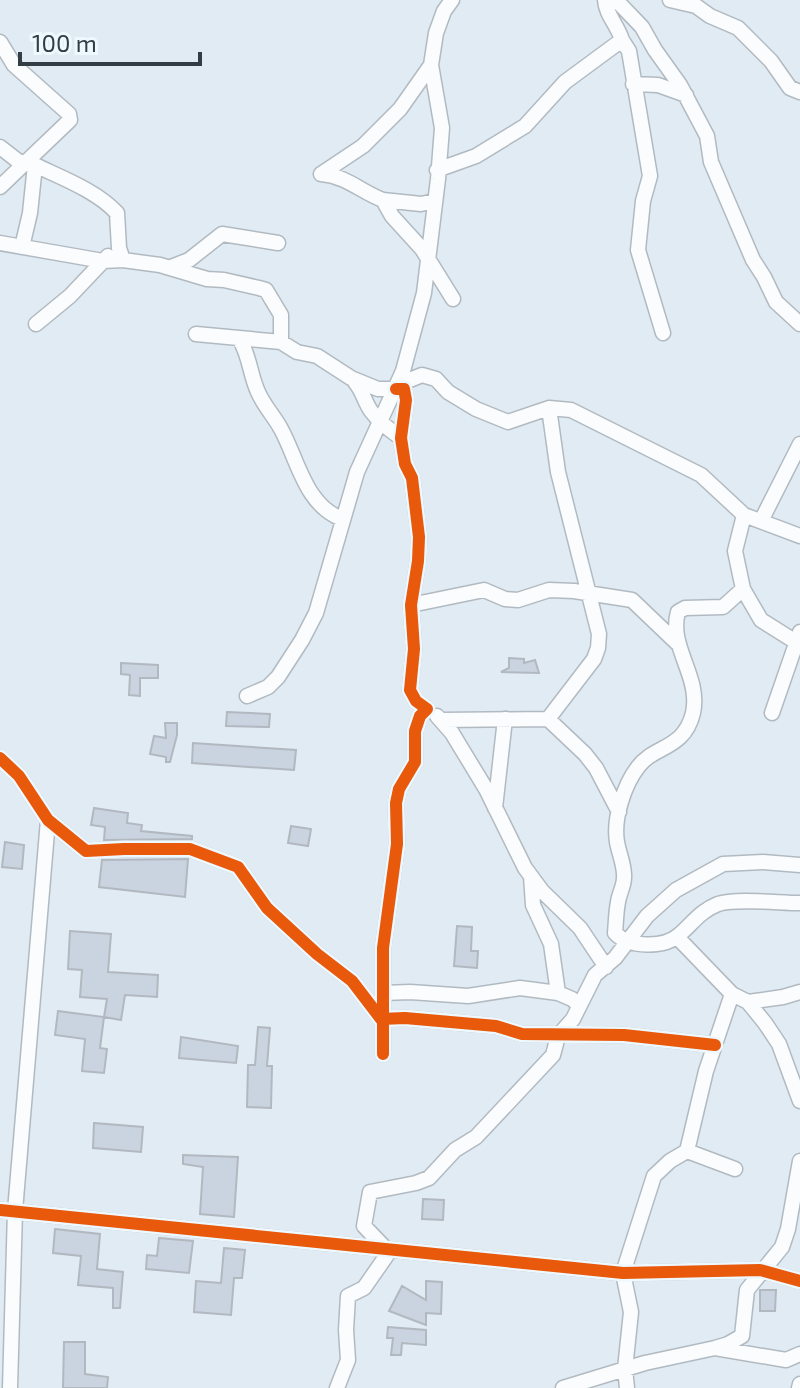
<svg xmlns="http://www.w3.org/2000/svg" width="800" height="1388" font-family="'Exo 2',sans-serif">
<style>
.building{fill:#cad3e0;stroke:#b2b8c0;stroke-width:2}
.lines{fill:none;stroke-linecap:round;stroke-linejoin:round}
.street-casing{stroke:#b2bac1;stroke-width:17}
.street{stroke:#fafcfd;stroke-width:14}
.cycleway-casing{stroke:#eef8ff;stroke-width:17}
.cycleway{stroke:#e8590c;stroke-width:12}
</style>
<rect width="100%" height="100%" fill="#e1ebf3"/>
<path class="building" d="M509,658L524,659V663L535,660L539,673L501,672L509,668Z
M121,663L158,665V678H140V696L129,695L130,675L121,674Z
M227,712L270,714L269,727L226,726Z
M165,723H177V735L170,762H166V757L150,754L154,736L166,738Z
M193,743L296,750L294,770L192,763Z
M94,808L128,813L127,823L142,825L141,831L192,836V839L104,840L105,827L91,825Z
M291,826L311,829L308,846L288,843Z
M5,842L24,845L22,869L2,867Z
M188,859L185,897L99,887L102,860Z
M457,926L472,927L471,951H478L477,968L454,966Z
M70,931L111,934L108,972L158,975L157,997L125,995L121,1020L104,1017L107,999L80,997L82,970L68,969Z
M58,1011L104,1017L100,1048L107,1049L104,1073L82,1071L85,1039L55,1035Z
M258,1027L270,1028L267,1066H272L271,1108L247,1107L248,1065H255Z
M181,1037L238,1046L236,1063L179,1058Z
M94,1123L143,1127L141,1152L93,1148Z
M183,1155L238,1157L234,1217L200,1214L203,1167L183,1164Z
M423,1199L444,1200L443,1220L422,1219Z
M55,1229L100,1234L97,1269L123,1272L120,1308H113V1288L78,1285L81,1256L53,1253Z
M159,1238L193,1241L189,1273L146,1269L147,1255L157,1256Z
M224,1248L245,1250L242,1278H234L231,1315L194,1312L196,1281L221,1283Z
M426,1281L442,1282L441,1314L426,1313V1325L389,1311L402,1286L426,1300Z
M760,1290H776L775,1311H760Z
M388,1327L426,1330V1345L402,1343L401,1355H391L393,1338H387Z
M64,1342H85V1374L108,1377L107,1388H63Z"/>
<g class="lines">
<defs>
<path id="street" d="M616,0L642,27L655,50L680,85L707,136L711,162L753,260L764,277L776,302L800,324
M670,0L696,6L710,16L738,28L771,61L790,88L800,92
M622,40L629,51L650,176L643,201L638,250L663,333
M0,42L14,65L69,114L70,120L0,187
M633,84L658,85L686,95
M0,147L18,161L35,165L30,213L22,247
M35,165C62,178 97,191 117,213L119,248L123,260
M437,170L476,156L525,126L565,82L622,40C617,24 606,15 605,0
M321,174L363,146L400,109L431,65L436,33L444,11L452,0
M321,174C347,176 361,192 383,200L392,216L422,249L453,299
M383,200L421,204L435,201
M0,243L103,261L123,260L160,265L207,279L224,280L259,288L266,290L281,315V342
M171,267L189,260L222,234L278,243
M36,324L70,296L108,256
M196,334L281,342L297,352L317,356L351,378L378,389H396L407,381L422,375L436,379L448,392L476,409L508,422L549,408L571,410L701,475L744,515L800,536
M240,340C250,357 250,375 258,392C264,406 274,416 281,429C298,460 305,505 342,519
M355,382C363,391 364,401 371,411C379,422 390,430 401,438
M744,515L735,551L743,589L761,620L796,642
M761,521L800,444
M743,589L723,607L685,608L678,612C668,647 701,676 693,713C684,750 654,745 638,767C624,785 613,819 617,842C619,854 625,866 624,878C624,886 619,894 618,902C616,912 616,922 615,933C629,948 664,948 679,935C693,923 700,911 718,904C736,898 779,903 800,903
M411,605L484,590L505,599L518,600L549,590L574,591L632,600L677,643
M247,696L268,687L278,677L302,640L316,613L357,472L403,371L424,293L438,179L442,128L431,65
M772,713L800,632
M437,716L452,733L486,789L525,868L542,891L580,928L606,967
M548,719L585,754L596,768L619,812
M443,720L548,719L594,659L598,648L599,634L558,472L549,408
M0,758L19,776L48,820L86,851L124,849H190L238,867L267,908L317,954L352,981L381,1019L405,1018L496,1026L522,1034L624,1035L715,1045
M495,808L505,719
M531,876L533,905L551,944L558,993L572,999L579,1005
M677,937L732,994L748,1002L765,1023L779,1044L800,1101
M383,993L410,992L468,996L520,988L558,993
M748,1002L783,997L800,992
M383,1054V948L397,844L396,803L399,789L415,762V731L420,716L427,709L416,701L410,690L414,649L411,605L418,561L419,537L412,478L405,464L401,438L406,400L404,389H396
M687,1151L735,1169
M0,1210L623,1273L760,1270L800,1281
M715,1348L728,1344L742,1336L747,1290L782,1247L788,1229L800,1161
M10,1388L15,1211L48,820
M337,1388L348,1360L346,1330L348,1296L364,1288L387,1255L386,1249L364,1226L370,1192L416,1183L429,1178L455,1150L476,1137L553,1055L558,1036L573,1019L595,975L615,958L647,916L676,890L723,864L763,862L800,865
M563,1388L645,1363L715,1348L786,1360L800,1354
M627,1388L625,1369L631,1312L623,1273L654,1176L670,1161L687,1151L706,1071L732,994
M799,1388L800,1384"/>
</defs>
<use href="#street" class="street-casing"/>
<use href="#street" class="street"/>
<defs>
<path id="cycleway" d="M0,758L19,776L48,820L86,851L124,849H190L238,867L267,908L317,954L352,981L381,1019L405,1018L496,1026L522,1034L624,1035L715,1045
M383,1054V948L397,844L396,803L399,789L415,762V731L420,716L427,709L416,701L410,690L414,649L411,605L418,561L419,537L412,478L405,464L401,438L406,400L404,389H396
M0,1210L623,1273L760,1270L800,1281"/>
</defs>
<use href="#cycleway" class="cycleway-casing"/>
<use href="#cycleway" class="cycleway"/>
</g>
<path d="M20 52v12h180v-12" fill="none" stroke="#333d44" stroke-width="4"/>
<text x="32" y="52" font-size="24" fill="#333d44" stroke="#eef8ff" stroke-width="6" paint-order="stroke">100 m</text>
</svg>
